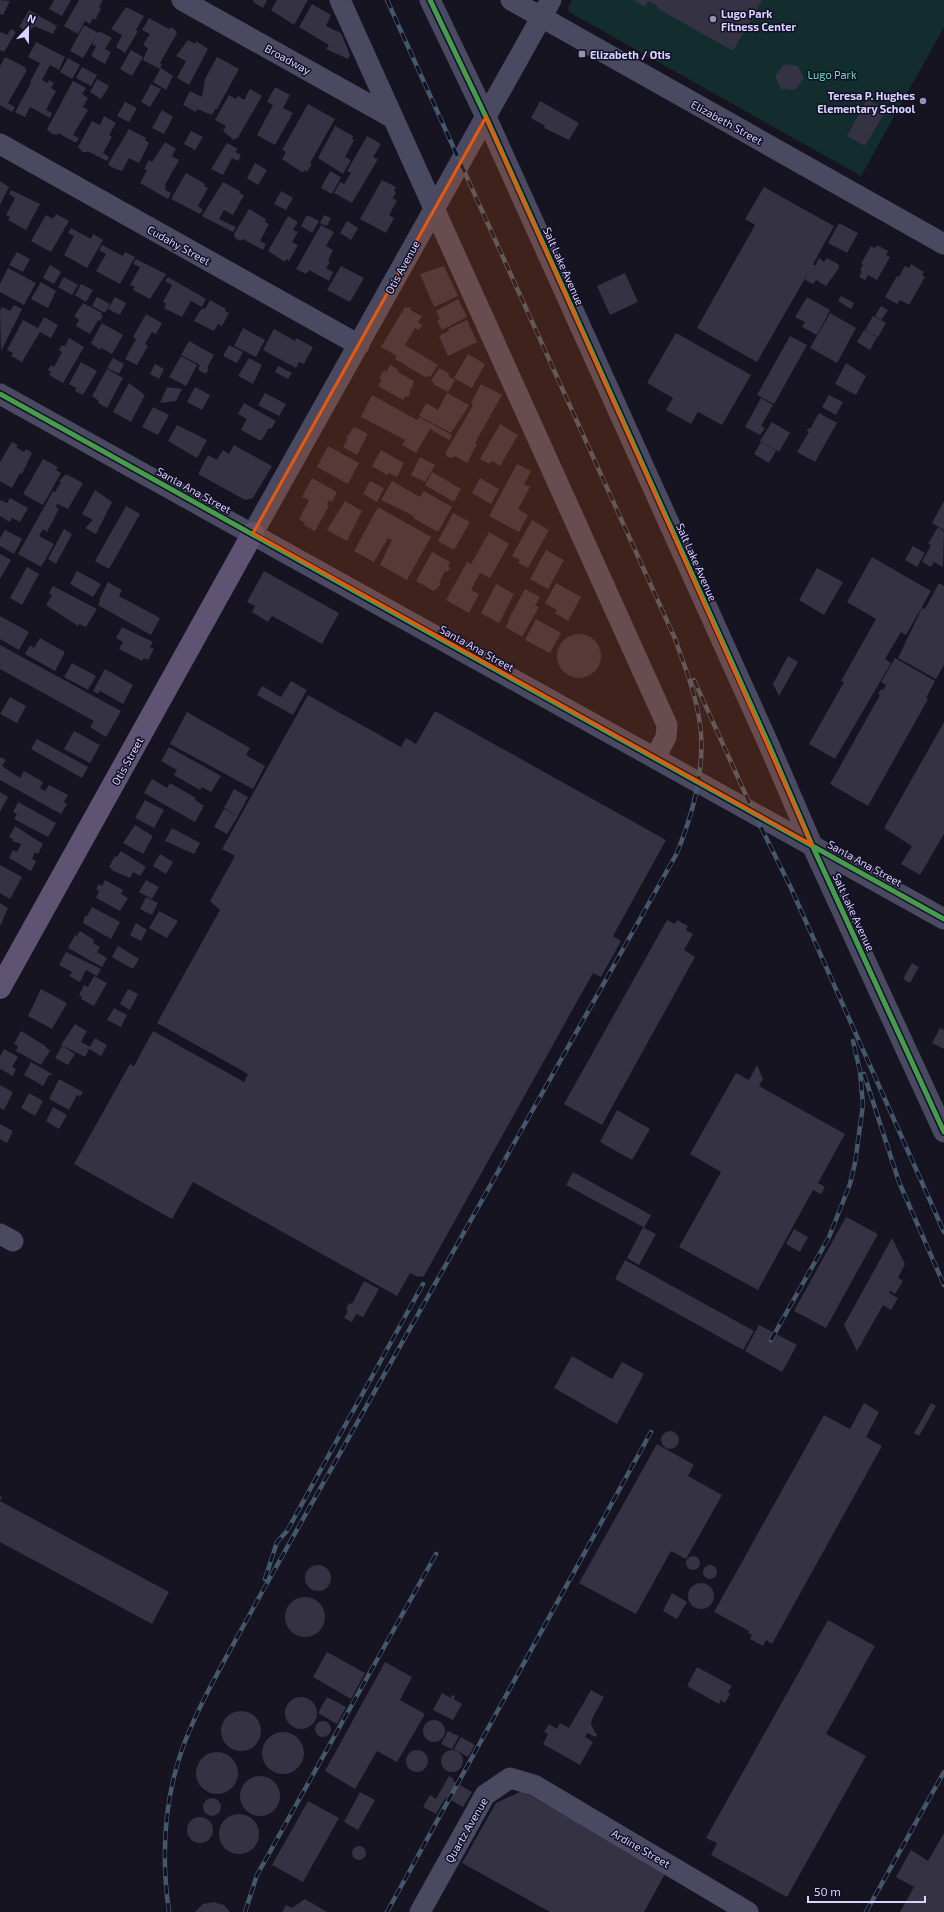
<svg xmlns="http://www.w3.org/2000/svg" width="944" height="1912" font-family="'Exo 2',sans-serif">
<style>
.green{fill:#132c2d}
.building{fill:#343243}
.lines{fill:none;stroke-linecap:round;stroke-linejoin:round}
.minor{stroke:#4a4962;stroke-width:21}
.major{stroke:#5e5373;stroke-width:22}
.rail-casing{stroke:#43596b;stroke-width:4.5}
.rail{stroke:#130f26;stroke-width:3;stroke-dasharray:9;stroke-linecap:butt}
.cycleway-casing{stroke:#130f26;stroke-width:8}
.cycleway{stroke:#469c4c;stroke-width:5}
.marked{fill:#e8590c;fill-opacity:0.2;stroke:#e8590c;stroke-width:3;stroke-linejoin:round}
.poi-dot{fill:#9591b1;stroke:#130f26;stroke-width:1.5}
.labels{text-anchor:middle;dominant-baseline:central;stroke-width:3;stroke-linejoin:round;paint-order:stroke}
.poi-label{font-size:11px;font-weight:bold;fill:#d9d4ff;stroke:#130f26;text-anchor:start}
.street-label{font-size:11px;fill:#d9d4ff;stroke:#130f26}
.park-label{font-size:11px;fill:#5fe0c0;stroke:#130f26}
</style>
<rect width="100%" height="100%" fill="#161421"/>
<path class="green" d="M572,0H944V27L861,176L569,12L568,8Z"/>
<path class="building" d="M0,0L10,1L3,15L0,14Z
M54,0H71L62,16L49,9Z
M79,0H103L99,7L101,9L95,20L93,18L90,24L85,21L78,34L64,26Z
M254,0H267L263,8L253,2Z
M277,0H308L294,25L271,10Z
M633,0H762L733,51L657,8L658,6L648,1L645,7Z
M312,4L331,15L326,26L341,33L350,55L348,59L326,49L329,45L299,27Z
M126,7L144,16L136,30L138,31L125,53L116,47L122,35L111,29Z
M29,10L57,26L53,34L34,26L29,33L19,27Z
M149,18L169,29L171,27L175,30L177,33L160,63L162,64L160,69L143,60L148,48L143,45L150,34L142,30Z
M84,25L98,33L99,31L112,38L105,49L111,52L105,64L91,56L96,46L92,44L96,36L83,58L70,51Z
M11,29L16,32L4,52L0,50V33L1,32L7,35Z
M188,40L195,44L196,41L208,49L189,85L177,78L186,61L176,56Z
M36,42L65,57L59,70L50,65L42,80L48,83L49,80L54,83L51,88L56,91L46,110L52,113L50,118L30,107L25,117L15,112L31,83L30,82L40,63L28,57Z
M131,50L143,57L132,76L120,69Z
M5,57L25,67V68L27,70L8,103L15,107L12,112L0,105V66Z
M217,57L239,69L217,109H215L212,115L197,109L196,112L183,105L190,91L202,97L205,79Z
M68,58L80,65L72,79L60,72Z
M784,64L798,66L804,78L795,90L781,89L775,76Z
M82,67L97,75L91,86L76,78Z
M161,68L173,76L166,90L153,82Z
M97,79L109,86L101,99L90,92Z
M73,81L86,88L82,94L88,98L83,107L88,110L73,135L79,138L76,143L58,133L57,135L52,134L47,129Z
M151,84L161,89L150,107L141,102Z
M275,87L290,95L283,108L293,113L275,145L257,135L273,105L267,102Z
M250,89L262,96L237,139L235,138L234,140L223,131L226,126L215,120L229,95L236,99L238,96L244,100Z
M867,99L886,110L865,146L847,136Z
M540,101L579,123L569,140L544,128L545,126L531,118Z
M125,102L137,108L129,122L117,116Z
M308,104L335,119L310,163L312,164L307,172L304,170L303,173L282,159L286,152L282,150Z
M162,110L173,117L164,134L152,128Z
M104,116L116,123L109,135L112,137L103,153L109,157L107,161L89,152H83L78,147L92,121L100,125Z
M335,126L353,136L352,139L354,140L345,157L351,160L343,174L318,158Z
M129,129L146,138L145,140L149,143L139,163L129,158L122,171L111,167L108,164Z
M191,131L203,137L195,150L184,144Z
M367,136L381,144L373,157L378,159L352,203L334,193L340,182L344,184L351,173L347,171Z
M165,142L176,149L172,156L179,160L165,185L166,186L165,190L171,193L168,199L140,183L147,170L144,169L149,160L152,162Z
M227,143L238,149L235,152L241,155L238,161L232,158L223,175L211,169Z
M255,163L267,170L258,185L247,178Z
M330,171L341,177L332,194L321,188Z
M186,173L205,184L204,186L208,188L198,206L203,210L200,214L171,199Z
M382,180L396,187L394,191L396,192L393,198L397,201L389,215L394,218L386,233L360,219Z
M0,181L9,187L0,205Z
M223,182L240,191L239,193L244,195L233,215L224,210L219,219L236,227L233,232L202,216Z
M764,187L834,226L813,264L815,266L819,258L824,262L827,258L838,264L839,268L826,286L816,280L813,284L805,280L807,275L757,362L697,328L755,225L745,219Z
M11,190L40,204L26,230L8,220L10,217L6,215L15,198L9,194Z
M281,191L293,198L286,210L274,204Z
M249,209L266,219L265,222L269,224L260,241L266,244L263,250L243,239L240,241L235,238L234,234Z
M56,214L69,221L51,252L31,241L46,215L53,219Z
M307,215L319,221L312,233L301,226Z
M324,215L331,218L327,226L320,223Z
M288,216L298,222L293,230L298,232L292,242L298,245L289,261L286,259L285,262L268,251Z
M347,221L358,228L351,240L340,233Z
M839,223L858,233L847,253L828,243Z
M321,225L334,232L326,246L333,250L328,261L330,262L326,268L333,272L329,281L309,270L306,274L296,269Z
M71,228L91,239L93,234L103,240L87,268L64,255L74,236L68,233Z
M102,245L123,256L125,252L135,257L120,284L96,271L106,254L99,250Z
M877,245L888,251L886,255L890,257L877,280L868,275L865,280L859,277L862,271L860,270L863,265L861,264L871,246L875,248Z
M17,252L30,259L23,272L9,265Z
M136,259L166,274L150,299L133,290L135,287L130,285L140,267L133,264Z
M911,264L924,272L922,275L925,277L909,305L900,300L897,304L885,297L897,276L899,277L905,266L909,268Z
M50,265L61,272L54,284L43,278Z
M341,266L364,278L350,302L327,290Z
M444,266L458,296L434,307L420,274Z
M8,268L36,283L24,305L0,292V284Z
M625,273L638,302L610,315L597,286Z
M64,277L78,285L72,295L58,287Z
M168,277L206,299L202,307L191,301L182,317L164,308L166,304L163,302L172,285L165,281Z
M41,282L56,291L48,308L31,299Z
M81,284L93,290L86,302L75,295Z
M841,296L854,303L851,309L838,301Z
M97,297L110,304L105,313L92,306Z
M115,297L126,303L120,315L108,309Z
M807,297L830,310L817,335L802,327L805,322L795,317Z
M458,299L467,317L442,330L437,321L440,319L436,311Z
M210,300L226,309L225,311L229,313L222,326L218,324L214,331L194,321L199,312L203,308L205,309Z
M83,303L102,313L101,315L103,316L100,321L98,320L90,334L76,326L79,320L74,316Z
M14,305L22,309L1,351L0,310L2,307L10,311Z
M881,306L888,310L881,320L875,316Z
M405,307L408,308L409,307L411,308L410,310L422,316L418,322L422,325L419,330L415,328L405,345L438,365L431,376L425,377L395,359L397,356L381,347Z
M830,313L856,328L837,363L810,348Z
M146,314L162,323L156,334L152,332L145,344L148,346L137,365L125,359L136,339L133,337Z
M873,316L886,323L878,337L865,330Z
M44,317L58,325L51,338L40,332L22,362L11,356L13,353L7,350L23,320L38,328Z
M467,320L477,342L448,356L439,336L449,331L448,329Z
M102,323L123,335L112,354L101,348L100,350L91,343Z
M243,328L265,340L256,357L234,346Z
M274,329L295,341L296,338L313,347L304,364L299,362L296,368L263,350Z
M864,330L877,337L870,350L857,342Z
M676,333L751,375L722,425L698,412L691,424L666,410L673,398L647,383Z
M790,336L807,345L774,404L757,395Z
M69,338L84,347L63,383L49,375L51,372L48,370L51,365L54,367L62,352L59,350L62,345L65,346Z
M189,341L214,355L207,368L209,369L206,374L198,370L200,365L181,355Z
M229,345L243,352L237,363L223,356Z
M468,354L485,364L472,388L454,378Z
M181,356L197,365L186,386L169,377Z
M113,358L124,364L119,374L107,368Z
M249,358L262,365L253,384L238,376Z
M81,362L97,371L83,395L75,391L76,388L69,384Z
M846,363L866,376L856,395L835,384Z
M155,364L164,369L159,379L150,374Z
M390,365L399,370L398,372L414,381L412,388L409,391L411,392L408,397L406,396L403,400L378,386L382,380L379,378L384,370L386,372Z
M278,366L292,373L288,379L275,372Z
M439,368L450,374L448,376L455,380L448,392L433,384L434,383L431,381Z
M107,369L123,378L107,408L98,403L99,401L92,396Z
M129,383L145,395L131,422L113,412Z
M481,384L502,395L475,443L477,444L467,463L455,456L451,458L446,456V452L473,405L471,403Z
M167,387L182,389L176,401L160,403Z
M195,387L210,395L202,410L187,402Z
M265,393L286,404L279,416L258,405Z
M447,393L469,405L451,433L419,416L426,403L438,410Z
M372,395L417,420L419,417L452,435L449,440L430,429L416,453L402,445L405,440L361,417Z
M829,395L843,402L836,415L822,407Z
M761,398L773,405L761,426L765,428L760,435L745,427Z
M244,403L276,421L271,429L269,428L261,441L241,430L247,419L238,414Z
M153,407L169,415L158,435L142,427Z
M819,413L837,423L815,462L797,452L809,432L807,431L808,428L810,429Z
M772,422L790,433L779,452L760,441Z
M500,424L518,435L500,466L492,461L490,464L480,459Z
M177,425L207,440L197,458L168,441Z
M354,427L368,434L357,455L343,447L348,439L346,438Z
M12,442L18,445L16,447L24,452L26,449L32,453L22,474L20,473L12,488L0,481V462Z
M761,442L776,451L769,463L754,454Z
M234,445L272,466L253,498L245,500L198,474L208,455L217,460L223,450L229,454Z
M328,446L359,463L348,484L317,467Z
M381,450L404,463L397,477L389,473L387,475L372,466Z
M420,457L435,465L425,482L411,475Z
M43,459L58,467L56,470L61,473L43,505L23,494Z
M517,464L531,471L524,484L530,487L518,509L528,515L519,532L489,516Z
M432,472L461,489L454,502L425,485Z
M66,474L83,483L68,509L57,504L56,507L59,509L47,532L43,529L39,536L54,544L41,567L18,554L53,491L55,492L61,482L59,481Z
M312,478L337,492L332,502L329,500L327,505L329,506L315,531L304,525L305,523L299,519L309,500L302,497Z
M480,478L499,489L491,504L472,493Z
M370,481L384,488L377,502L363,494Z
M392,481L420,497L424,491L452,507L438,532L413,518L414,516L381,500Z
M95,490L112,502L96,534L85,528L93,520L82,514Z
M10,498L28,508L20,522L12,518L10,522L0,516V500L7,503Z
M345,501L362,511L347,541L327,530Z
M944,501V530L932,523Z
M126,506L140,514L109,569L95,561Z
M378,507L431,537L407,580L380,565L392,540L388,538L374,562L354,551Z
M453,513L470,522L454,550L438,541Z
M532,520L549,530L528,568L518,563L520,560L512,556Z
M938,527L944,531L943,567L934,562L931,567L922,562L931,545L928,544Z
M64,529L72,534L56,564L48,559Z
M5,530L22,539L14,554L0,546V538Z
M489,532L509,544L490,578L480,573L471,590L479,594L469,613L446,600L467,562L471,564Z
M913,546L925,553L917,567L905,560Z
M546,550L564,560L548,589L530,579Z
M432,552L450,562L448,567L450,568L447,572L445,571L439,583L441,584L434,591L416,581Z
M0,554L11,560L0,579Z
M872,557L931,591L906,635L901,632L885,659L891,663L835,759L809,744L844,682L841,681L876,619L847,602Z
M27,567L39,574L22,605L10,598Z
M817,568L843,582L824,615L799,600Z
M77,571L101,584L93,597L70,584Z
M264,571L339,613L322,644L272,616L268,622L252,612L255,606L247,602Z
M108,582L122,590L119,596L160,618L151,635L98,605L100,601L99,600Z
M556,583L581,597L568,621L555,613L557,610L545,603Z
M939,583L944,586V652L920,639L944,652V665L936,679L898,658L922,608L925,609Z
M496,584L514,594L499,623L481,613Z
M53,586L97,609L86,627L79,624L78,626L46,605L52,595L49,593Z
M525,589L540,597L535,606L539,607L522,637L506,627L509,621L508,620Z
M0,616L29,632L19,650L0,639Z
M536,619L561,633L550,653L525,640Z
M122,627L153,642L150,647L154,649L148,660L144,658L142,661L119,649L123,642L116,638Z
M557 656a22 22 0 1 1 44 0a22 22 0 1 1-44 0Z
M40,638L65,652L55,671L25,654L30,645L34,648Z
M0,645L121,711L106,737L90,727L94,721L0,669Z
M788,656L798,662L779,696L773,684Z
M895,658L935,681L926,698L928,699L868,806L830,784L880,695L878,694L881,689L883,690L886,685L881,682Z
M72,663L96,676L88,690L64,677Z
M105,669L133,685L123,704L100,691L98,694L93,691Z
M291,681L307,690L293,715L257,695L262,686L281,697Z
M308,695L401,747L406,738L416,744L435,711L666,840L613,936L621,941L601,977L593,973L424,1276L418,1277L410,1273L397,1296L193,1182L172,1219L74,1164L130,1064L134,1066L153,1031L244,1082L248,1074L157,1023L220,910L210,901L235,856L222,849Z
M10,697L26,706L17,723L0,714Z
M187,712L250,748L246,755L265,766L253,789L170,744Z
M944,722V834L920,875L901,864L912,846L884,828Z
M74,731L100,745L90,763L64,749Z
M37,739L88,767L82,778L31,749Z
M169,747L221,776L211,792L202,787L200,790L174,775L177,770L161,761Z
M0,757L6,760L2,766L20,778L24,771L43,782L40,788L45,791L49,785L68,795L64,802L67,804L61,814L0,780Z
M152,779L167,788L170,783L196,798L195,800L204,806L195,822L144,793Z
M234,789L248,797L238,816L224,808Z
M0,792L8,797L0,812Z
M145,800L164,810L154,828L135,818Z
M18,802L56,823L48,837L14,819L17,814L13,812Z
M224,809L238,816L227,834L214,827Z
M135,825L153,836L143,854L123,843Z
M15,826L43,844L38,854L35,852L32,859L36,861L31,871L9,858L13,850L17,852L21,844L12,841L13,839L9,837Z
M172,828L200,843L194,854L165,841Z
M121,851L146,867L140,876L133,872L130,878L111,870L112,869L109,867L115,856L117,857Z
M160,854L173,862L166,874L153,866Z
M0,865L22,877L10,899L0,893Z
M105,880L123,890L121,894L128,898L120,911L96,898L99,891L96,889L99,884L102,886Z
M146,880L159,887L152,899L139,892Z
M146,897L158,903L152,915L140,909Z
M0,903L8,908L0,926Z
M92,907L120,922L111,939L83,923L85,916H87Z
M159,911L178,921L167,938L149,928Z
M667,920L675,924L677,920L688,926L686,930L693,934L684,950L695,957L602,1125L564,1104Z
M136,923L147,930L141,941L130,935Z
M80,931L94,940L93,943L100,947L97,952L107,958L102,967L68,948L75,935L77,936Z
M118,946L139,959L133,969L112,957Z
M66,952L101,969L97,976L86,970L80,982L69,976L72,972L59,965Z
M912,963L919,967L910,983L903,979Z
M94,976L107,983L94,1006L81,999L82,997L79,995L84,985L88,987Z
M41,989L67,1003L52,1029L28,1016Z
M128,989L138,994L130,1010L120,1004Z
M114,1008L127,1015L121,1027L107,1020Z
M75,1024L87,1031L81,1042L90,1047L95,1038L107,1045L101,1056L89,1049L85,1057L61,1045Z
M940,1028L944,1030V1049L932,1043Z
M21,1031L44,1045L50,1051L41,1065L16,1051L18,1046L14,1044Z
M62,1046L75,1054L68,1065L55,1058Z
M4,1049L18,1057L12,1067L16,1069L13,1076L0,1069V1056Z
M31,1062L52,1074L51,1076L49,1075L43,1086L24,1075Z
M757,1065L763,1079L759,1086L845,1134L818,1183L825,1187L821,1194L813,1190L758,1290L679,1247L721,1172L690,1154L736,1073L749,1080Z
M59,1079L83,1092L80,1097L77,1095L69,1110L49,1099Z
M0,1085L13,1092L4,1110L0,1108Z
M29,1093L43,1101L35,1116L21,1108Z
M53,1107L67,1115L59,1129L46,1121Z
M617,1110L650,1129L632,1160L600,1142Z
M0,1124L13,1131L7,1143L0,1139Z
M573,1172L651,1215L644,1228L656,1234L639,1265L627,1258L643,1227L566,1185Z
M846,1217L878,1234L826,1328L794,1311Z
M794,1229L808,1237L800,1252L786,1244Z
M892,1238L905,1264L898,1278L903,1281L895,1294L890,1291L889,1293L898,1298L891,1310L883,1305L857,1351L844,1325Z
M625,1260L754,1331L743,1350L615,1279Z
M364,1281L379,1289L363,1317L356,1314L352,1322L344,1318L348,1311L346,1310L349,1303L352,1304Z
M759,1325L797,1345L782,1372L745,1351Z
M572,1356L612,1379L622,1362L644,1374L617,1424L554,1388Z
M864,1403L879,1412L866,1437L882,1446L772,1644L766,1640L763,1646L750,1639L752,1635L748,1633L749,1631L714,1612L824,1415L850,1429Z
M931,1403L936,1406L919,1436L914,1433Z
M661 1440a9 9 0 1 1 18 0a9 9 0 1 1-18 0Z
M657,1444L694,1465L688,1476L722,1495L686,1559L671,1551L636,1614L579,1583Z
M0,1496L2,1497L0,1501L169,1592L152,1624L0,1542Z
M686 1563a7 7 0 1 1 14 0a7 7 0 1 1-14 0Z
M703 1572a7 7 0 1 1 14 0a7 7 0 1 1-14 0Z
M305 1578a13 13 0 1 1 26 0a13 13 0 1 1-26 0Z
M688 1596a13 13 0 1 1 26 0a13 13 0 1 1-26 0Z
M672,1593L687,1602L677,1619L663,1611Z
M285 1617a20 20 0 1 1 40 0a20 20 0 1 1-40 0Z
M828,1620L875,1646L826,1734L866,1756L787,1897L711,1855L717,1843L706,1838Z
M327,1652L365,1673L351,1699L313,1677Z
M385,1662L412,1677L400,1700L425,1714L397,1762L377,1751L355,1789L325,1771Z
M697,1667L732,1686L728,1692L730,1694L725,1703L721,1700L719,1704L687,1686Z
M591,1690L604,1697L592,1719L591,1725L597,1735L596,1737L587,1733L585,1737L593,1742L580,1765L543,1744L548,1734L544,1732L549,1724L557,1729L560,1723L569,1728Z
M442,1693L451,1698L452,1695L455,1696L454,1699L462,1704L453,1720L433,1710Z
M327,1697L346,1707L337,1724L318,1713Z
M285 1713a16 16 0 1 1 32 0a16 16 0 1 1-32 0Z
M221 1731a20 20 0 1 1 40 0a20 20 0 1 1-40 0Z
M423 1731a11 11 0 1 1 22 0a11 11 0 1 1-22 0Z
M315 1729a8 8 0 1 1 16 0a8 8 0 1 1-16 0Z
M448,1731L459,1736L452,1749L441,1744Z
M262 1753a21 21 0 1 1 42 0a21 21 0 1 1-42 0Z
M461,1737L475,1745L468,1757L454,1749Z
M406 1761a11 11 0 1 1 22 0a11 11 0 1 1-22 0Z
M441 1761a11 11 0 1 1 22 0a11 11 0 1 1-22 0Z
M196 1773a21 21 0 1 1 42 0a21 21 0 1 1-42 0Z
M240 1796a20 20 0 1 1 40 0a20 20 0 1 1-40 0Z
M449,1776L454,1779L453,1781L472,1792L463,1807L446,1797L436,1814L423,1807L430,1795L436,1799Z
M522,1791L666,1872L644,1912H550L462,1863L496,1803Z
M360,1792L375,1800L358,1830L344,1822Z
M203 1807a9 9 0 1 1 18 0a9 9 0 1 1-18 0Z
M308,1801L339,1818L303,1882L272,1865Z
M219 1834a20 20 0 1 1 40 0a20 20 0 1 1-40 0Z
M187 1830a13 13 0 1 1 26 0a13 13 0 1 1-26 0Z
M944,1833V1912H900L914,1887L896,1877L911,1850L928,1861Z
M352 1853a7 7 0 1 1 14 0a7 7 0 1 1-14 0Z
M305,1899L327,1912H282L286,1905L292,1908Z
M214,1902L224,1905L230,1912H195L203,1904Z"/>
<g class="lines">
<path class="minor" d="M182,0L393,118
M340,0L667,725L666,737L655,758
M430,0L486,117L769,745L812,845L944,1132
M511,0L944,244
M0,144L359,345
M0,394L944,919
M253,533L551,0
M0,1234L13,1241
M420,1912L485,1795L510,1778L534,1785L748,1912"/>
<path class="major" d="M0,988L253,533"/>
<defs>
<path id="rail" d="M387,0L677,643
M694,680L754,813L791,888L944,1232
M864,1074L899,1182L944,1285
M771,1340L829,1237L850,1184L855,1163L863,1105L860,1071L853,1041
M265,1579L277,1542L287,1531L423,1284
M169,1912C161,1856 164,1798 184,1744C202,1697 233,1646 257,1601L677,853C693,813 706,768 700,724C696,695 685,667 675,639
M245,1912L257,1875L436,1554
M387,1912L651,1432
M866,1912L944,1772"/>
</defs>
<use href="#rail" class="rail-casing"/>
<use href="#rail" class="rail"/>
<defs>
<path id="cycleway" d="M430,0L486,117L769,745L812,845L944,1132
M0,394L944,919"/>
</defs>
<use href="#cycleway" class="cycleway-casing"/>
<use href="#cycleway" class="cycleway"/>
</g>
<path class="marked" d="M486,117L812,845L253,533Z"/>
<g class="poi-dot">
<circle cx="713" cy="19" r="4"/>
<rect x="578" y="50" width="8" height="8" rx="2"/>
<circle cx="923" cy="101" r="4"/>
</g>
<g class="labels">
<g class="poi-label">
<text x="721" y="13">Lugo Park<tspan x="721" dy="13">Fitness Center</tspan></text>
<text x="590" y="54">Elizabeth / Otis</text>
<text x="915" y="95" text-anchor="end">Teresa P. Hughes<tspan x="915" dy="13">Elementary School</tspan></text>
</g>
<g class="street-label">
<text transform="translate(288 59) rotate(29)">Broadway</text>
<text transform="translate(727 122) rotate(29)">Elizabeth Street</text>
<text transform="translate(179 245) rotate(29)">Cudahy Street</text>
<text transform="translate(564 266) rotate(66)">Salt Lake Avenue</text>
<text transform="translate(402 267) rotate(-61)">Otis Avenue</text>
<text transform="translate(194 490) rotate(29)">Santa Ana Street</text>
<text transform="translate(697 562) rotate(66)">Salt Lake Avenue</text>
<text transform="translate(477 648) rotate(29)">Santa Ana Street</text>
<text transform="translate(127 761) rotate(-61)">Otis Street</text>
<text transform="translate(865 863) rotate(29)">Santa Ana Street</text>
<text transform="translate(854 912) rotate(65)">Salt Lake Avenue</text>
<text transform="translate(466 1830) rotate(-60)">Quartz Avenue</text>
<text transform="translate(641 1848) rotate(30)">Ardine Street</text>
</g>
<g class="park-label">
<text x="832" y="74">Lugo Park</text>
</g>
</g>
<g transform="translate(28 28) rotate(22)" stroke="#130f26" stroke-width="3" paint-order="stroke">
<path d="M0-3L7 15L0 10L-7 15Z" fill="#d9d4ff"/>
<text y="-6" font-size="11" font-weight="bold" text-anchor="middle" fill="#d9d4ff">N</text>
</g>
<path d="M808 1896v6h117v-6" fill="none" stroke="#d9d4ff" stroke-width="2"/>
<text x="814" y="1896" font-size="12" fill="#d9d4ff" stroke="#130f26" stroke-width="3" paint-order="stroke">50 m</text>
</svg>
